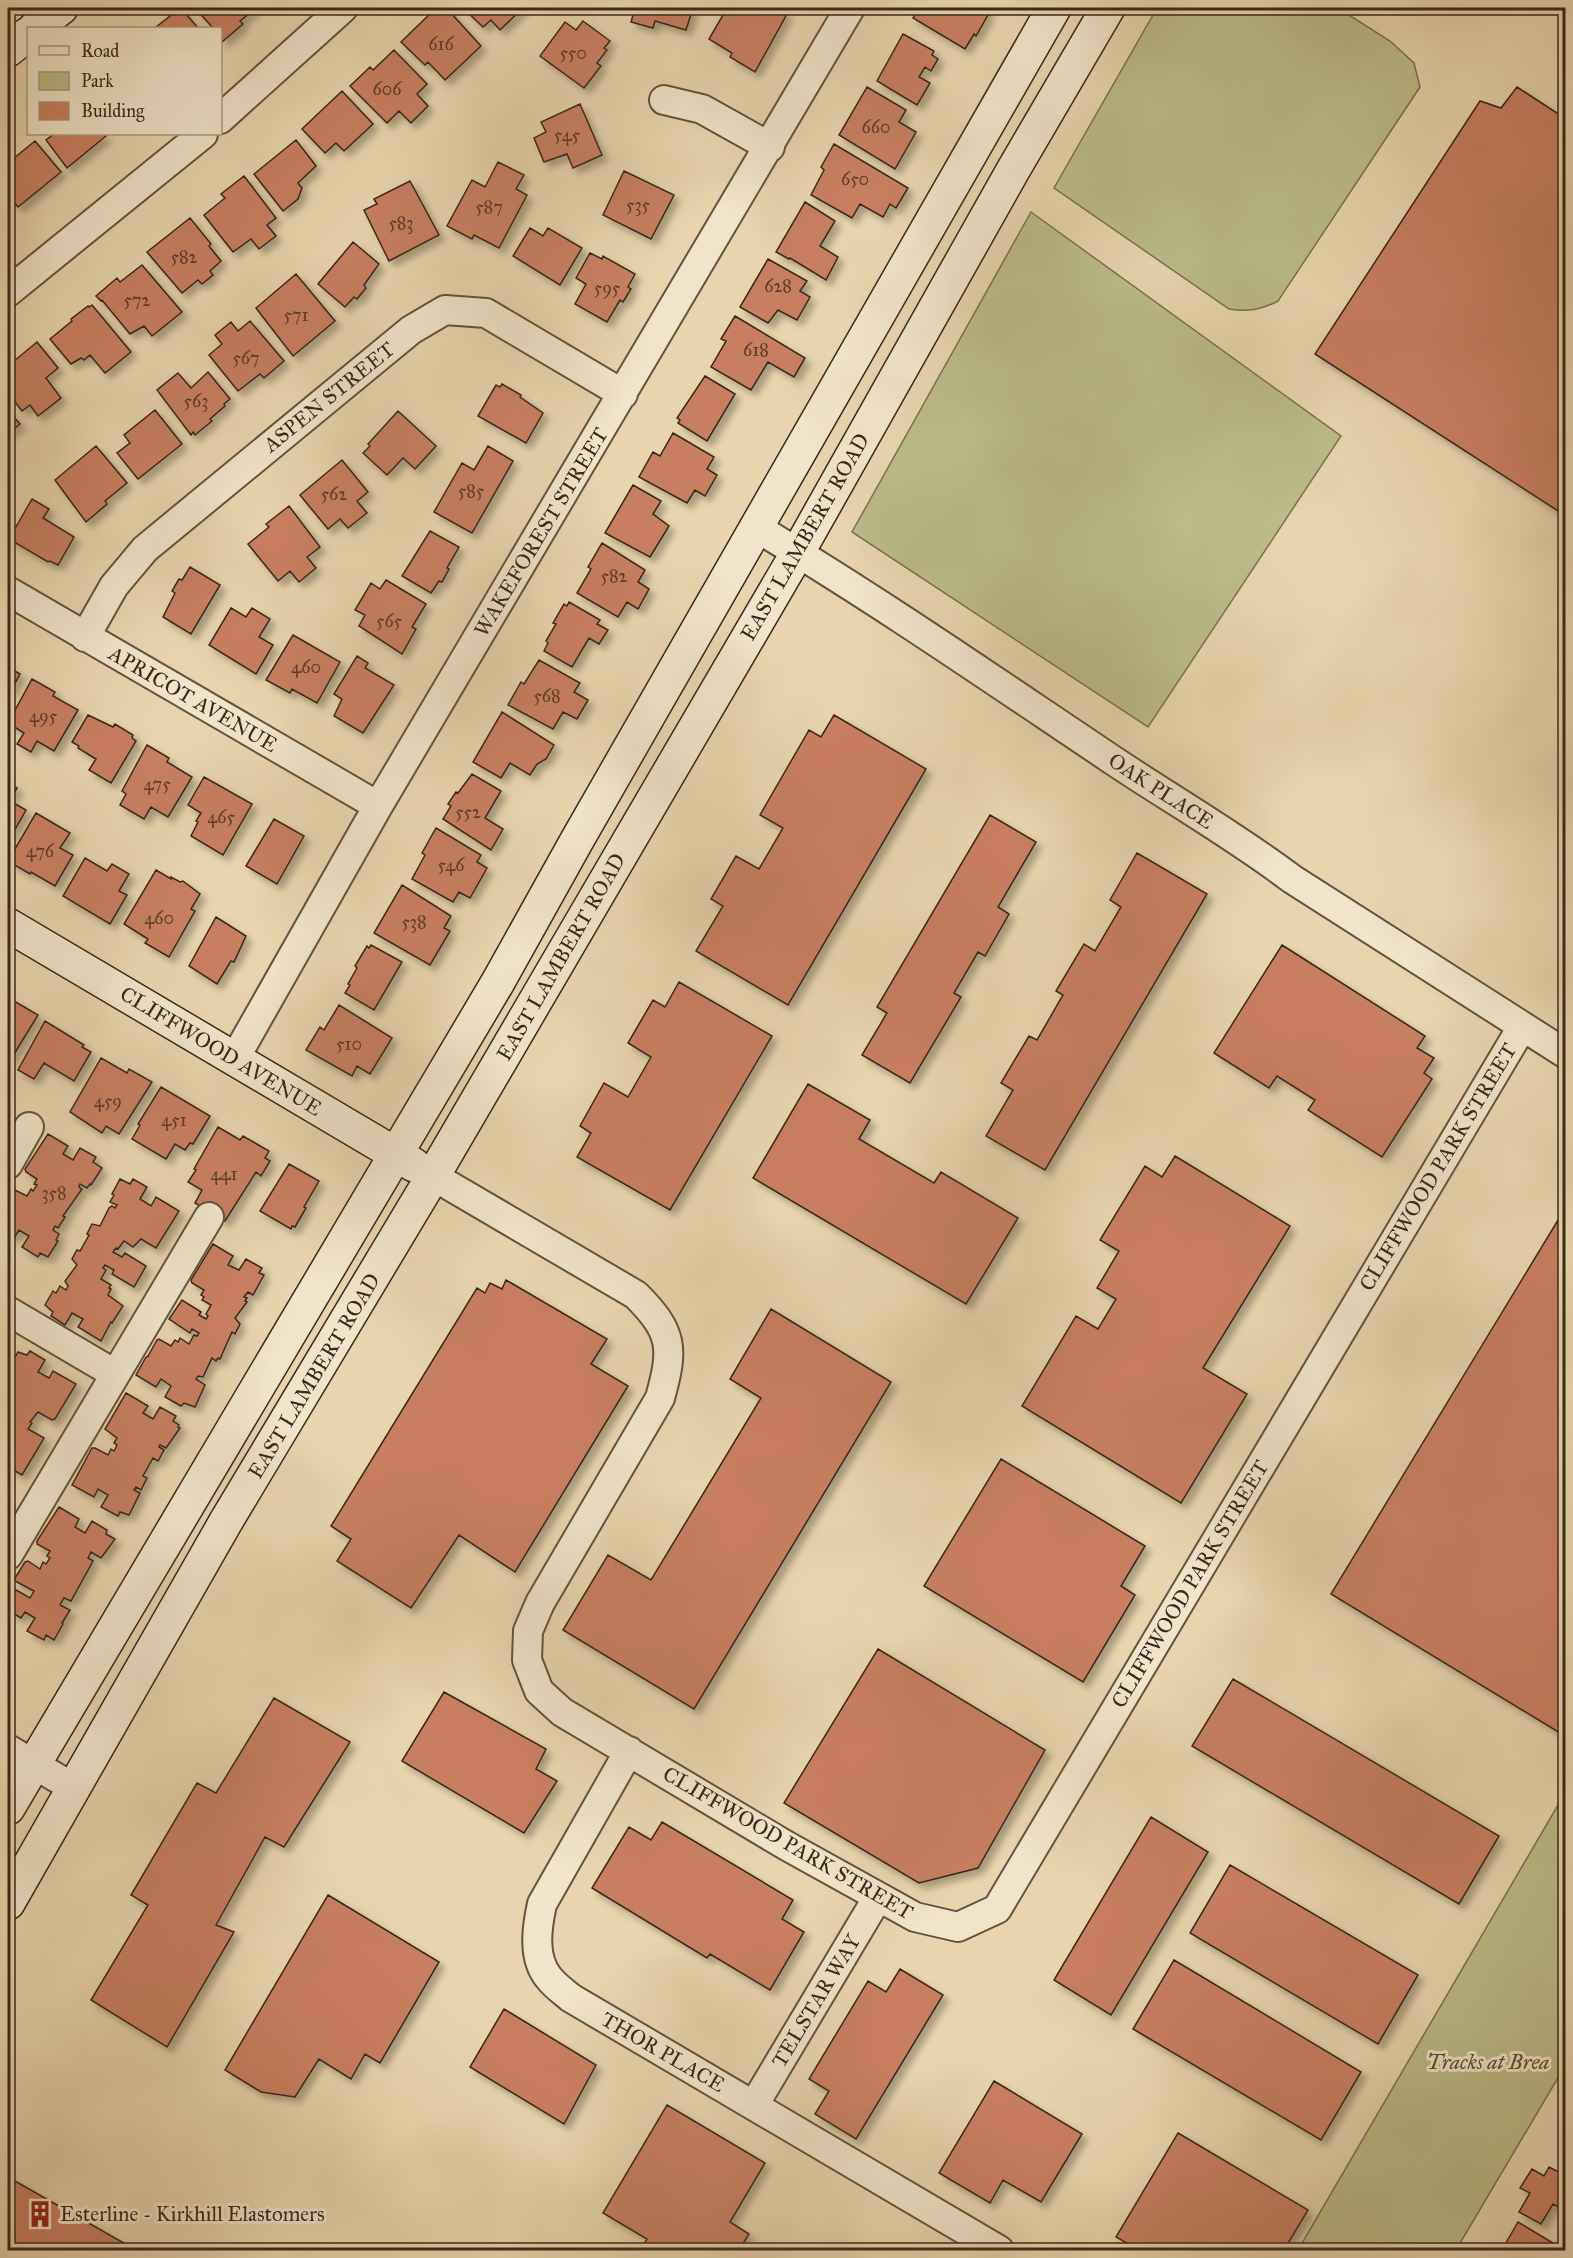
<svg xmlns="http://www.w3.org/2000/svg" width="1573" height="2258" font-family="'IM FELL Great Primer',serif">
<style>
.green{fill:#bbbc86;stroke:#797251;stroke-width:1.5}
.building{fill:#c87f60;stroke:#37281c;stroke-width:1.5;filter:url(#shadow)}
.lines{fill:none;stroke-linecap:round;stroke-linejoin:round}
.street-casing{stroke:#635340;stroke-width:32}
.secondary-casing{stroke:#37281c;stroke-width:36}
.street{stroke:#f0e4ca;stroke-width:28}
.secondary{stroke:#f0e4ca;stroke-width:33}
.labels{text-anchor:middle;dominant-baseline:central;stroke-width:6;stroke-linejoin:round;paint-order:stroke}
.number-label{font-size:18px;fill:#5b3e2d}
.street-label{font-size:21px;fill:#37281c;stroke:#f0e4ca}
.park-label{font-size:21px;font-style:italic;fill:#584d36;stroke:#f0e4ca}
.poi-label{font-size:21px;fill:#37281c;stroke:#f0e4ca;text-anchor:start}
</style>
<defs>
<filter id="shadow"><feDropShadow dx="5.5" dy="5.5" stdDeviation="3" flood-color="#0004"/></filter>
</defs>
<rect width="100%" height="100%" fill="#e8d5ae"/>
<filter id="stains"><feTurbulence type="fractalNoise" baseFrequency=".00333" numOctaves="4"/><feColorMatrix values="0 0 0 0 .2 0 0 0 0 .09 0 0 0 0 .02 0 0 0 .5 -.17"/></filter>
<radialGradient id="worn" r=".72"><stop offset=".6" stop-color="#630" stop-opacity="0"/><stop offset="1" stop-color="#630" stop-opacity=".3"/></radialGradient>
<path class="green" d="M1157,8H1338L1390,41L1414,63L1420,87L1278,301C1261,310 1247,312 1229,309L1054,188Z
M1031,212L1341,436L1148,727L852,532Z
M1565,1793V2066L1456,2250H1298Z"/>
<path class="building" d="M181,8L198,28H155L180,8Z
M195,8H256L240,21L243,24L222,42L220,28H213Z
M436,8H448L451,11L450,12L481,46L445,80L428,62L425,65L401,42Z
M463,8H523L500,30L491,20L483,27Z
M635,8H693L686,30L655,21L653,28L631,22Z
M727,8H777L787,14L755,72L730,57L732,53L709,39Z
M919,8H989L985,14L988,15L976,36L974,34L965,49L913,18Z
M583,21L610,41L604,48L607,50L597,63L601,66L584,88L540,56L565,22L576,30Z
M903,34L934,51L932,55L938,59L931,71L925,67L919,77L930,83L917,105L877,81Z
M394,50L427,84L417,94L428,106L411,123L399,111L387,123L350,86L370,67L373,70Z
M867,87L906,110L899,122L916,132L895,169L839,135Z
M1517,87L1566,119V516L1315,354L1480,101L1501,108Z
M342,91L373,124L344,151L336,143L325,153L302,129Z
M580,104L602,155L573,168L567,154L544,162L534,138L546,132L541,122Z
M54,134H104L106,136L67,168L46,140Z
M296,140L316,166L298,183L302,188L298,199L283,211L254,174Z
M35,141L61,172L18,207L8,195V163Z
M834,144L908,188L896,208L890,204L883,217L860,204L852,218L811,195L824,170L821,167Z
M498,162L524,175L516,189L527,195L499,248L474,235L472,239L447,226L472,180L485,187Z
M624,171L674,195L651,239L603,215Z
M244,176L276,218L267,225L276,236L259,249L251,239L233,252L204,215L225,198L221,194Z
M410,181L439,235L389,261L364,210L377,204L374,199Z
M805,202L835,221L820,246L838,257L826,280L790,258L789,259L776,252Z
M190,218L211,244L209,246L221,261L210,271L213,275L202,284L198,280L182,293L147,252Z
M530,228L543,236L548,228L582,248L560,285L513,256Z
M353,242L379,264L364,285L366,288L357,299L354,297L345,307L318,284Z
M590,253L602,259L603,256L635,274L628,287L631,289L623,302L620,300L607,322L575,304L586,284L576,278Z
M768,259L807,281L800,291L810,297L797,320L778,310L768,323L740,307Z
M142,265L182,312L152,336L144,326L130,334L102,300L101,301L96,296L117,278L120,282Z
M296,274L335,321L293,356L256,308Z
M92,305L131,352L105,373L90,355L84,360L81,358L71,364L50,339L72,321L71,319L88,306L89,307Z
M735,316L805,358L794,377L768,362L751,390L711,367L726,341L721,339Z
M250,321L284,361L264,378L260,374L238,391L209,355L222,344L215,335L231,322L238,331Z
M37,342L58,368L46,378L61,398L38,416L30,405L22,411L8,393V366Z
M208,372L230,399L224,404L225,406L210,419L212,421L195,435L193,432L191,435L157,390L178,373L191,388Z
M705,376L735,394L707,441L678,423L680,420L677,418Z
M502,384L521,395L520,397L543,413L526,443L478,416L496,385L500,387Z
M8,410L20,424L8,434Z
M155,410L182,444L138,479L117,453L130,443L124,435Z
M398,411L436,446L415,469L403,458L387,475L363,453L370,446L368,444Z
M673,433L714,457L707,469L717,475L705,496L695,490L687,503L639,477L653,452L660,456Z
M96,446L127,483L105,501L107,504L86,522L55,480Z
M488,446L513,461L472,533L434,512L462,463L474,470Z
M342,460L368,492L357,501L367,513L348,528L340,519L328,529L300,495Z
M633,485L661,501L653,514L669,526L650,557L605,533Z
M32,499L49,509L43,518L74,537L58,565L50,561L48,562L9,539Z
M289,506L320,547L307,557L316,568L299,582L290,571L278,581L248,544L269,527L266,524Z
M430,531L459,547L447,568L449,569L442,582L439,581L431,593L402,576Z
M602,543L645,570L638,582L649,589L638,609L627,602L618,617L577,593L591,569L588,567Z
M190,567L220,585L191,634L163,617L175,593L172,591L179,579L182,580Z
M386,580L426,604L412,627L416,629L402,654L359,626L365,615L355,610L371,583L380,589Z
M569,602L600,620L597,624L608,630L599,644L589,638L572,667L544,651L548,643L546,641L556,624L553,623L564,604L567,606Z
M231,608L246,617L252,608L270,619L259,637L273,645L256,674L209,645Z
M293,635L340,662L317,703L292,689L290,693L266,680Z
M357,656L368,663L365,668L394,685L363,733L334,716L342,699L334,694Z
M539,660L580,683L574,692L588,700L577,719L563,712L553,729L508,705L521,682L524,684Z
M8,663L10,664L8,667L20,674L8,696Z
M32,679L55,692L53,696L78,710L54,751L37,741L31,752L17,744L24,733L8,723Z
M502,712L554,745L546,759L537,764L530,775L510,763L501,778L473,762Z
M88,715L113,727L115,724L133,735L132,738L136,741L111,783L89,770L96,759L78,748L79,746L72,742Z
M834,715L926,769L788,1005L696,951L723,906L711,899L736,856L759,869L783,828L760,815L809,730L821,737Z
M147,745L169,758L167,762L192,777L168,817L151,807L144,819L120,805L126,794L122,791Z
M472,774L501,791L485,818L503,829L491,850L443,819L451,806L448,804L456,792L458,793Z
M204,777L252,804L223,855L191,836L198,822L196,821L201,813L188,805Z
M8,782L17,788L10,801L26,810L8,842Z
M36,813L70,833L60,848L73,855L55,886L31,872L30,874L11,863L12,860L9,859Z
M990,815L1036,842L998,907L1009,914L985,956L978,952L954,993L961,997L910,1083L862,1055L887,1013L877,1007Z
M274,819L304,836L277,884L246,866Z
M436,828L481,855L477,862L487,868L470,898L459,892L453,902L412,879L425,855L422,853Z
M1137,853L1207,894L1045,1170L986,1136L1013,1090L1001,1083L1029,1036L1037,1040L1063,995L1056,991L1084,944L1095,951L1121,907L1110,900Z
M85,858L107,871L112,864L129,874L119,891L127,895L110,924L63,896Z
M156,870L171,879V877L180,882L183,881L200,894L191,909L195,911L169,957L145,943L148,939L124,924Z
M402,885L451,916L444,928L450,931L430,965L374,933Z
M216,917L246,936L234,962L231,961L217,984L189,966Z
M371,945L402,962L374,1010L345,993L350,985L348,984L357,968L355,966L367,946L369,948Z
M1282,945L1425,1036L1417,1048L1434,1058L1424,1073L1432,1079L1382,1157L1308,1110L1315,1100L1277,1076L1269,1088L1214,1053Z
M679,982L772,1036L670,1210L577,1157L591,1133L580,1126L604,1083L628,1097L651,1057L628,1043L653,1000L665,1007Z
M14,1001L38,1015L8,1064V1002L12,1005Z
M339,1005L392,1038L370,1074L357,1066L352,1076L306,1050L320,1027L324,1030Z
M45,1021L84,1045L82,1047L91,1052L74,1081L44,1063L34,1079L18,1070Z
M101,1058L127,1073L129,1069L152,1082L119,1134L106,1126L102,1133L70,1112Z
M808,1084L870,1120L859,1139L934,1183L941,1172L1018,1218L966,1304L753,1178Z
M161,1087L210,1116L193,1144L190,1143L185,1150L175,1144L166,1159L132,1139L140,1125L138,1124Z
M218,1127L240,1140L243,1136L269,1151L265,1158L270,1161L261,1176L256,1172L225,1221L195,1203L202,1190L188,1182L196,1170L194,1169Z
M48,1134L68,1146L63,1154L73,1160L80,1148L96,1157L93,1162L102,1168L91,1185L90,1184L87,1188L80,1184L79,1187L82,1189L63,1216L65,1217L58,1228L55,1226L53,1230L59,1234L56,1240L58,1241L48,1257L40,1253L38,1257L22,1247L29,1236L19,1230L14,1238L8,1234V1199L13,1189L27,1196L31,1189L33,1191L37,1185L34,1184L37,1179L26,1172L25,1169Z
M1175,1156L1290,1226L1203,1368L1247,1394L1181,1503L1022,1406L1076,1316L1098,1329L1116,1299L1097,1288L1119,1251L1100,1240L1145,1166L1162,1177Z
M289,1164L319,1181L304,1207L306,1208L295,1227L292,1226L291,1229L260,1211Z
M120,1179L130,1184L133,1179L147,1187L140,1199L151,1206L156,1197L179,1211L156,1248L141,1239L133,1247L124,1241L118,1249L116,1248L113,1252L122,1257L125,1253L146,1266L134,1287L112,1274L114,1270L105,1265L103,1268L106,1270L101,1279L111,1285L109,1288L111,1289L108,1295L123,1306L112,1323L111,1322L101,1341L78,1327L83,1319L72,1313L65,1325L51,1316L53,1312L45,1305L53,1291L56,1293L60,1286L66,1290L68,1286L65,1281L77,1265L72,1259L77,1250L80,1251L89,1235L87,1234L92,1224L100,1226L109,1208L112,1206L115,1208L117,1205L110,1202L114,1195L112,1194Z
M1566,1207V1724L1560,1733L1331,1594Z
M213,1244L233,1256L228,1265L239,1270L246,1259L262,1268L259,1273L264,1275L253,1295L248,1292L244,1297L247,1298L245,1301L247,1302L235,1318L240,1324L235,1334L232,1332L220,1359L218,1358L216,1361L212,1358L203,1377L198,1376L196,1379L205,1385L195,1407L184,1403L181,1406L165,1397L171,1386L161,1379L156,1387L136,1375L146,1357L149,1356H148L157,1340L159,1339L171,1346L175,1340L178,1342L180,1338L189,1344L194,1335L197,1336L199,1333L192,1329L190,1333L169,1319L182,1300L201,1312L199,1315L206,1319L208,1316L206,1314L211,1305L202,1300L204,1297L201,1295L204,1290L192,1283L191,1280Z
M506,1280L607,1339L591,1364L628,1386L515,1572L459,1535L411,1608L337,1561L351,1539L331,1526L477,1288L485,1293L490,1283L502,1289Z
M771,1309L891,1382L694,1709L563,1630L608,1555L651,1580L761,1398L730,1379Z
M30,1351L45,1360L38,1372L49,1378L53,1371L76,1384L55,1419L52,1420L38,1412L30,1422L32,1423L28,1429L44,1438L43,1440L22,1475L8,1467V1381H13L14,1378L8,1375L12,1368L9,1367L18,1352L27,1355Z
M126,1393L148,1406L143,1413L153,1419L160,1407L176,1416L173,1421L179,1425L178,1427L180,1428L166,1448L160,1445L159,1447L164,1450L158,1461L153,1458L143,1476L147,1478L141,1490L136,1487L134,1490L140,1493L129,1515L120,1512L118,1516L101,1507L108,1495L98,1489L94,1497L72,1485L92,1448H95L108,1455L111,1449L114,1451L117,1445L114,1443L117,1438L105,1429Z
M1001,1459L1145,1546L1121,1586L1135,1595L1083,1682L924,1586Z
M59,1507L79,1519L75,1527L85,1533L92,1521L107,1530L106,1534L115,1539L101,1558L91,1552L88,1558L93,1561L71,1601L64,1598L60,1605L70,1610L62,1623L63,1624L54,1640L46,1635L44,1640L27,1631L35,1618L25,1612L21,1618L8,1610V1594L11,1587L30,1598L34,1591L15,1581V1578L25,1562L28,1561L40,1569L43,1562L46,1564L50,1558L47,1556L50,1551L37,1544V1541Z
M878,1649L1045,1750L978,1868L919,1883L784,1803Z
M1233,1679L1499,1836L1459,1904L1192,1746Z
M444,1692L546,1749L536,1769L557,1781L524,1833L402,1761Z
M274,1698L350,1742L284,1847L265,1837L216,1925L234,1932L167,2047L91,2000L148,1905L131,1895L197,1783L216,1793Z
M1151,1817L1208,1852L1111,2015L1054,1980Z
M662,1822L793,1900L782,1919L804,1932L770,1990L710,1954L707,1958L592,1888L629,1827L651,1840Z
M1230,1865L1418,1975L1378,2044L1190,1933Z
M328,1895L439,1962L380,2063L365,2054L351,2079L319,2059L295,2097L261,2092L225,2070Z
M1174,1960L1361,2072L1321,2140L1133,2029Z
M900,1969L943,1995L856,2139L815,2114L829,2091L809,2079L868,1981L886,1992Z
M504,2009L596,2065L564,2124L470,2067Z
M994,2081L1082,2134L1041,2202L1003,2180L990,2203L939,2173Z
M667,2105L765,2163L730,2222L749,2234L739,2250H722L716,2247L714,2250H650L643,2246L647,2239L603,2213Z
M1178,2133L1308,2210L1284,2250H1139L1116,2237Z
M1549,2167L1566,2176V2211L1553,2204L1541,2224L1519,2212L1530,2193L1520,2188L1532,2169L1544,2176Z
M8,2177L136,2250H8Z
M1518,2222L1561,2248L1559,2250H1508L1503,2248Z"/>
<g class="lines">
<defs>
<path id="street" d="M664,100L702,109L770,147
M220,119L343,8
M8,292L203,134
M757,528C879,601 996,682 1114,761C1174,801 1235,836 1292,879L1566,1054
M8,591L378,806
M85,637L114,586L145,549L411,330L445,310L486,313L623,394
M235,1058L378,806L850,8
M8,1164L29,1127
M433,1176L636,1295C673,1332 674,1348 660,1398L540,1603L528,1631L527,1660L539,1691L562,1712L787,1846L915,1917L958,1927L997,1909L1522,1027
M8,1311L115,1374
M8,1555L209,1217
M8,1749L74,1788
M629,1751L542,1904C537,1927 532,1958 549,1978C555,1986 564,1992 571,1998L999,2250
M754,2105L878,1897"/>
<path id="secondary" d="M35,28L61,8
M8,50L28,34
M8,925L414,1165
M8,1808L498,982L576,842L1054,8
M8,1903L225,1523L433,1176L798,552L1012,172L1108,8"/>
</defs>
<use href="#street" class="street-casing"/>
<use href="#secondary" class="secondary-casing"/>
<use href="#street" class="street"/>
<use href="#secondary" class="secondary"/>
</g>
<defs>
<symbol id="building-bare" viewBox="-9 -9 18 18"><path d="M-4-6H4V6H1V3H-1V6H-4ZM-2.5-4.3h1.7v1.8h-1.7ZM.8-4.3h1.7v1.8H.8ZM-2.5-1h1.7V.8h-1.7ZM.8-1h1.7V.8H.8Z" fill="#8f2418" stroke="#f0e4ca" stroke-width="2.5" paint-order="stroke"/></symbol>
</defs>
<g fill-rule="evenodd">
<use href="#building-bare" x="21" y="2195" width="38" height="38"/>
</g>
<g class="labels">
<g class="number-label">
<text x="441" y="44">616</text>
<text x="573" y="53">550</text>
<text x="387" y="89">606</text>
<text x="876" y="127">660</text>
<text x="567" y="135">545</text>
<text x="855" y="179">650</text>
<text x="638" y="205">535</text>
<text x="489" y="207">587</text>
<text x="401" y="223">583</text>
<text x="184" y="257">582</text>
<text x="778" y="286">628</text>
<text x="607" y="288">595</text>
<text x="137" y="300">572</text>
<text x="296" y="315">571</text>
<text x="756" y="350">618</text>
<text x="246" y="358">567</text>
<text x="196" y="401">563</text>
<text x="471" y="491">585</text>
<text x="334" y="494">562</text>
<text x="614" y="576">582</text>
<text x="389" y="621">565</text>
<text x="306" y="667">460</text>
<text x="547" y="696">568</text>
<text x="43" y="716">495</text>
<text x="157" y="784">475</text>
<text x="468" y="812">552</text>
<text x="221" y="817">465</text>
<text x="40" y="851">476</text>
<text x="451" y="865">546</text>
<text x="159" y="918">460</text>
<text x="414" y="922">538</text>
<text x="349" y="1044">510</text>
<text x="108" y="1101">459</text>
<text x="174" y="1120">451</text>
<text x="224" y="1174">441</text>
<text x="54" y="1193">358</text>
</g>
<g class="street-label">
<text transform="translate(329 397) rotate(-39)">ASPEN STREET</text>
<text transform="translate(541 532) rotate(-59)">WAKEFOREST STREET</text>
<text transform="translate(805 537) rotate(-60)">EAST LAMBERT ROAD</text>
<text transform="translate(193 699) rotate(30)">APRICOT AVENUE</text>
<text transform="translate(1161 791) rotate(33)">OAK PLACE</text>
<text transform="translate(561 957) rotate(-60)">EAST LAMBERT ROAD</text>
<text transform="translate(221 1051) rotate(31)">CLIFFWOOD AVENUE</text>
<text transform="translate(1438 1167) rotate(-59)">CLIFFWOOD PARK STREET</text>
<text transform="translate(314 1376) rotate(-59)">EAST LAMBERT ROAD</text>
<text transform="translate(1190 1584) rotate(-59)">CLIFFWOOD PARK STREET</text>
<text transform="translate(788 1843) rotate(30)">CLIFFWOOD PARK STREET</text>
<text transform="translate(816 2001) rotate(-59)">TELSTAR WAY</text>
<text transform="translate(663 2052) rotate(30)">THOR PLACE</text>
</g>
<g class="park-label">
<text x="1488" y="2062">Tracks at Brea</text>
</g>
<g class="poi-label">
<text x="60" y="2214">Esterline - Kirkhill Elastomers</text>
</g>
</g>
<rect width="1573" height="2258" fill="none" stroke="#e8d5ae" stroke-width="30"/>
<rect x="9" y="9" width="1555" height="2240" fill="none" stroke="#37281c" stroke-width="3"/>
<rect x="15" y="15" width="1543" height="2228" fill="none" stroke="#37281c" stroke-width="1.5"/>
<rect x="27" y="27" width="195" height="108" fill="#f0e4ca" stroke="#a69984" stroke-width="1.5"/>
<rect x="39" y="46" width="30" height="9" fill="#f0e4ca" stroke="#a69984" stroke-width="1.5"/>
<text x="81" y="57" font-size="18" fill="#37281c">Road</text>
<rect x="39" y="72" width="30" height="18" fill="#bbbc86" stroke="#a69984" stroke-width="1.5"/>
<text x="81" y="87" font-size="18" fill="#37281c">Park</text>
<rect x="39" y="102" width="30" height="18" fill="#c87f60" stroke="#a69984" stroke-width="1.5"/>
<text x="81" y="117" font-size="18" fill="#37281c">Building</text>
<rect width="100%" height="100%" filter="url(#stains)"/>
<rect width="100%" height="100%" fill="url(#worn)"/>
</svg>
